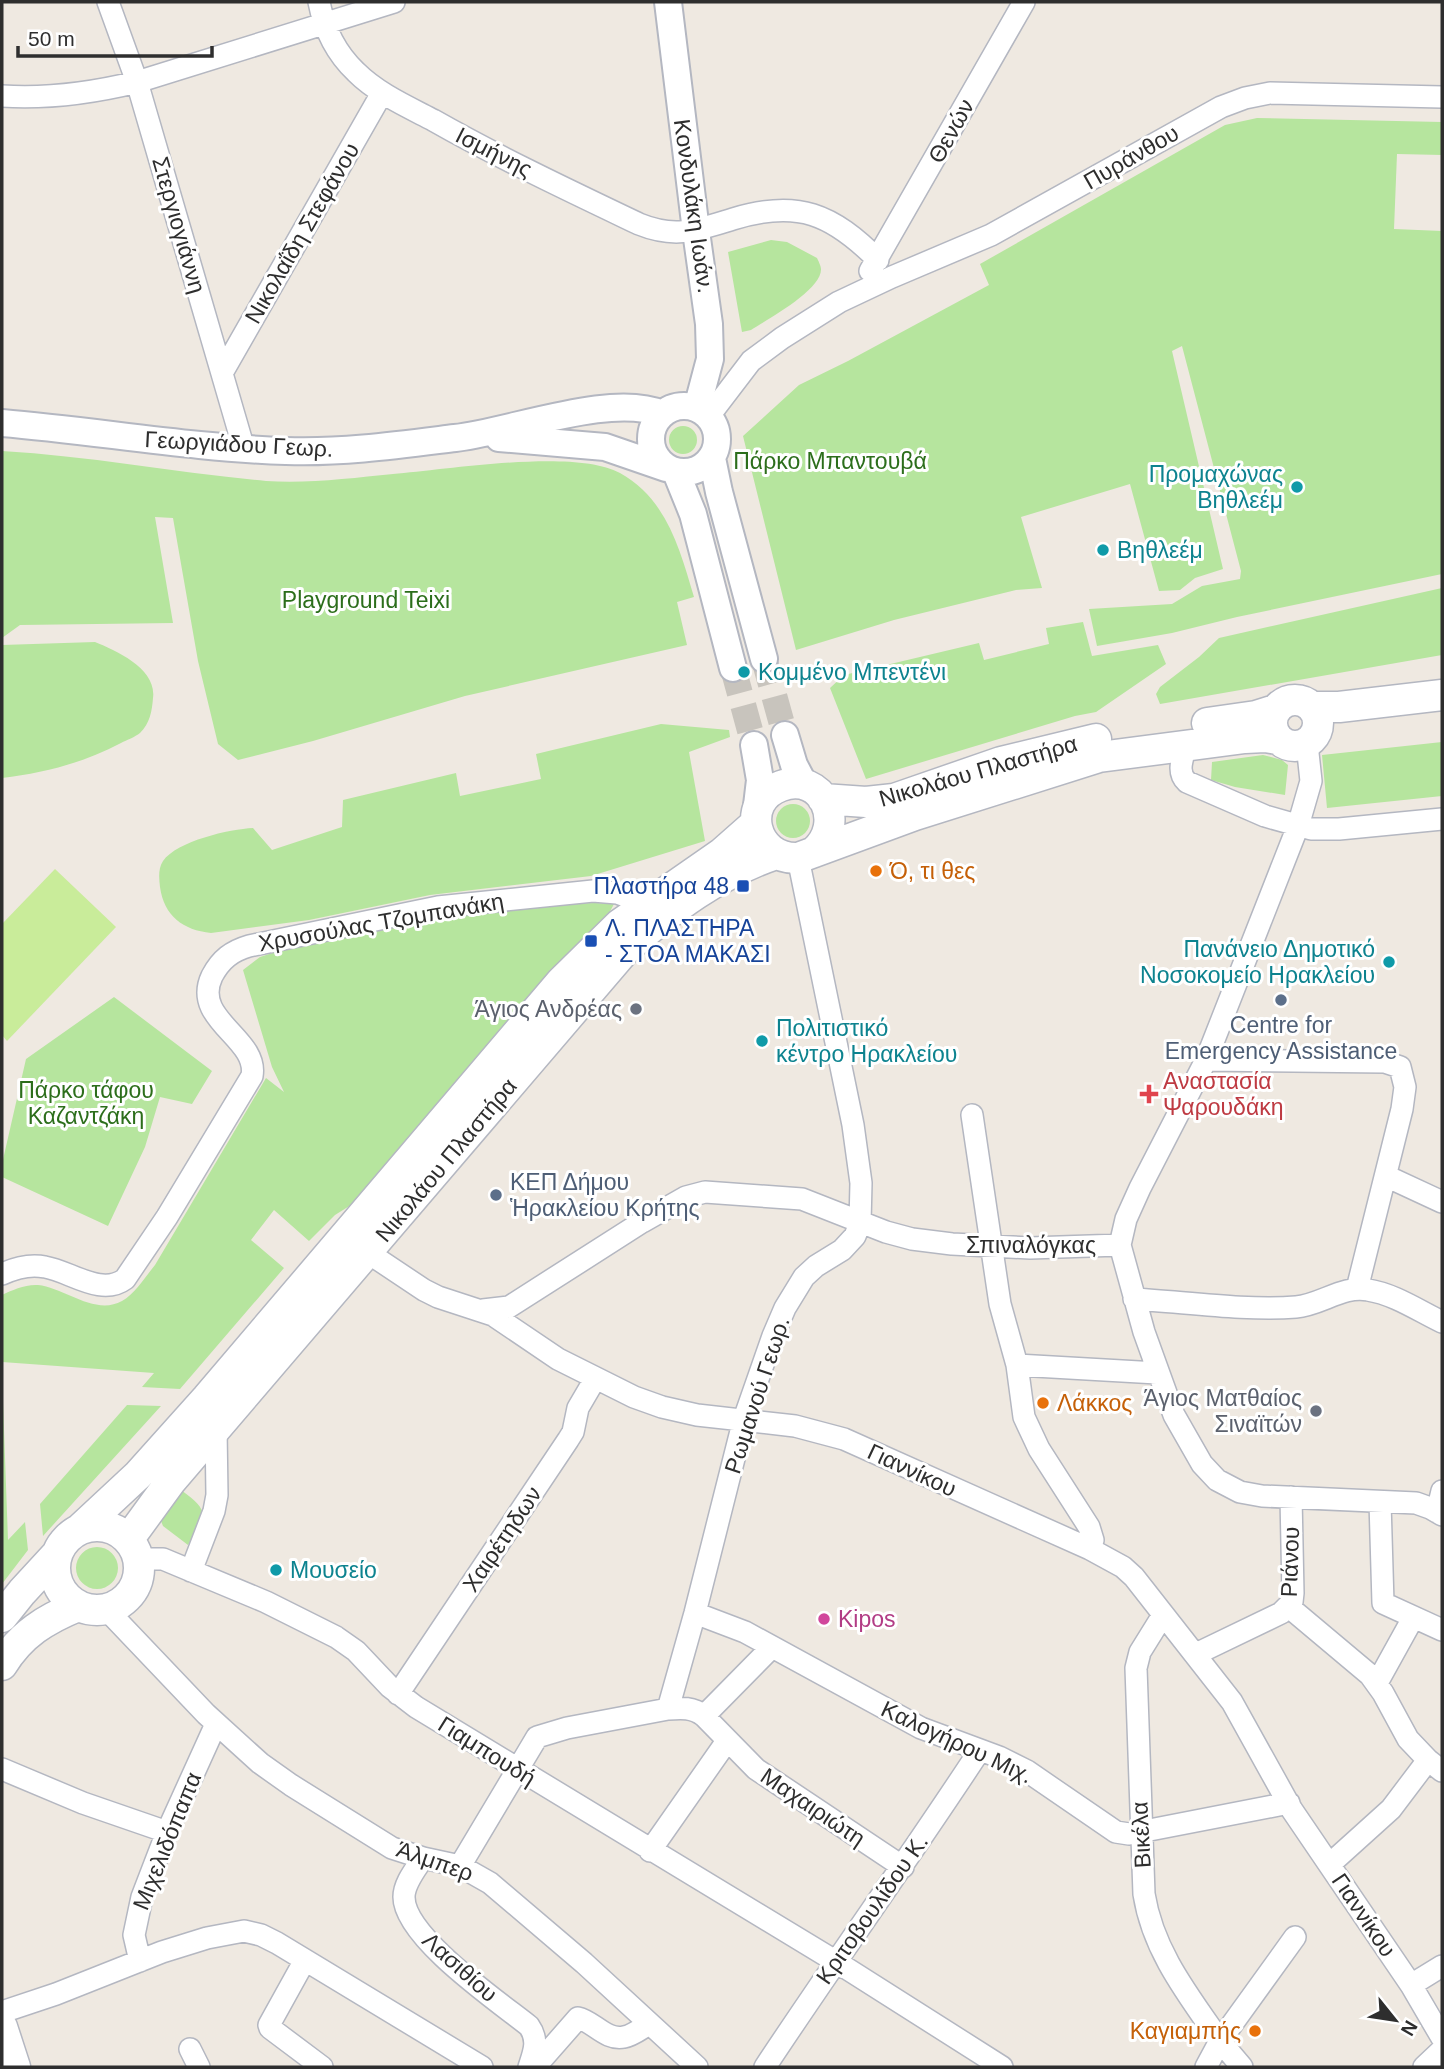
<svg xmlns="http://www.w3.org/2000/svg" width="1444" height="2069" font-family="Arial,sans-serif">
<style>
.green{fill:#b6e59e}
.pitch{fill:#c9ec9a}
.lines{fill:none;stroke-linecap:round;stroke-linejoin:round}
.tertiary-tunnel{stroke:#c8c4bd;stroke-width:26;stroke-dasharray:26 13;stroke-linecap:butt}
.minor-casing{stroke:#b4b7c1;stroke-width:24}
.tertiary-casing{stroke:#b4b7c1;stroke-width:30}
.secondary-casing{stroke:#b4b7c1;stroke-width:33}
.minor{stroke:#fff;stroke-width:21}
.tertiary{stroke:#fff;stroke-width:26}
.secondary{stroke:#fff;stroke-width:30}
.culture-dot{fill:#0f9aa8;stroke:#fff;stroke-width:2.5}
.food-dot{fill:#e8710a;stroke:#fff;stroke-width:2.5}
.transit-dot{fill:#1a4fb4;stroke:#fff;stroke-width:2.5}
.service-dot{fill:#5c6f8a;stroke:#fff;stroke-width:2.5}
.worship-dot{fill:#6b7280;stroke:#fff;stroke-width:2.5}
.health-dot{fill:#e0444e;stroke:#fff;stroke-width:2.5}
.hotel-dot{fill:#d1479c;stroke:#fff;stroke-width:2.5}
.labels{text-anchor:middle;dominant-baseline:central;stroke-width:6;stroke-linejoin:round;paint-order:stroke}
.street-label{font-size:23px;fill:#2e2e2e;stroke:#fff}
.park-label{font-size:23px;fill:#2c6e1b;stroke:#fff}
.culture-label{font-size:23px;fill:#0d838f;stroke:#fff;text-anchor:start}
.food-label{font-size:23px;fill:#c56008;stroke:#fff;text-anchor:start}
.transit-label{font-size:23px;fill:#164399;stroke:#fff;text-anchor:end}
.worship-label{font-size:23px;fill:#5b616d;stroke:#fff;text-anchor:end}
.service-label{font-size:23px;fill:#4e5e75;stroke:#fff}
.health-label{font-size:23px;fill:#be3a42;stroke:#fff;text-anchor:start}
.hotel-label{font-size:23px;fill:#b23c85;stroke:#fff;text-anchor:start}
</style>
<rect width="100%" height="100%" fill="#efe9e1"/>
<path class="green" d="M1257,118L1442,122V155L1397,154L1394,229L1442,231V574L1237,617L1172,633L1097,646L1089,609L1172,604L1202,586L1240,579L1241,571L1182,346L1172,351L1223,569L1195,578L1180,590L1159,591L1130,484L1021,517L1042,588L1016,590L894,620L796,650L743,436L799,385L848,361L989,285L980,264L1225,125Z
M771,240L787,242L817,258C818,260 821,266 821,269C822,290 768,319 751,330L742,332L728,252Z
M669 440a14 14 0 1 1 28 0a14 14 0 1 1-28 0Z
M2,451C90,456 178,473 266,481C307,484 352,478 393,474C447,470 574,448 620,473C667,499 680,550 694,597L677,602L687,645L465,696L313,741L238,760L218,744L198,661L173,518L155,517L173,623L20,625L2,638Z
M1442,588V655L1160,704L1156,694L1160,687L1199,657L1219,638Z
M1083,622L1092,656L1158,645L1166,664L1096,712L1075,716L866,779L830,688L844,675L979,643L984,660L1049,644L1046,628Z
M95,642C117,651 157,669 153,698C152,711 150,723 140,733C135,737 127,740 121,743C83,763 44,773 2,778V645Z
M661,724L729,730L730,737L689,752L705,841L591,876L430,895L309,920L211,933C183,930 164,916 160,887C159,878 158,869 163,861C177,841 230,829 253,828L272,850L342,827L343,800L456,773L460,796L541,779L536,754Z
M1442,742V796L1327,808L1322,755Z
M1263,755L1282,760L1288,765L1285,795L1235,787L1211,780L1212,762Z
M776 821a17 17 0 1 1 34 0a17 17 0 1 1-34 0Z
M595,903L614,904L608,915L513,1014L351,1205L335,1215L309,1241L274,1210L251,1240L284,1268L180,1389L142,1387L154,1373L2,1362V1295C12,1290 26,1284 38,1285C65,1288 95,1316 122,1301C136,1293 145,1277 155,1265L266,1078L284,1092L272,1067L243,970L260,957L297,945L410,922L554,904Z
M114,997L212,1071L192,1104L160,1097L145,1147L108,1226L2,1177V1164L26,1059Z
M2,1374L8,1540L25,1522L28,1550L2,1584Z
M127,1405L161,1406L43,1536L40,1504Z
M181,1490C211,1512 206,1514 188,1545L163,1526L161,1521Z
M76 1568a21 21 0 1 1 42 0a21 21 0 1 1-42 0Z"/>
<path class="pitch" d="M55,869L116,927L7,1041L2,1035V924Z"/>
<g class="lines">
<path class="tertiary-tunnel" d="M764,659L785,735
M733,668L754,745"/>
<defs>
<path id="minor" d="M108,2L137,82L244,449
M319,2C324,28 336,53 356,72C377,93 406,106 433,120C500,158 570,191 639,224C676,239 697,230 733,219C798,199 832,214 878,260
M2,96C48,99 92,93 137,82L394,2
M870,271L1024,2
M222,373L382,93
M709,416L751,361L782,338L839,302L892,277L991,235L1221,107L1245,98L1270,93L1442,97
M1307,744L1311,781L1298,826L1206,1060L1140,1188L1126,1219L1120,1245L1144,1332L1174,1415L1202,1464L1217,1480L1240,1492L1262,1496L1416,1503L1430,1508L1442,1515
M1186,745C1183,758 1176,772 1187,782L1265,816L1311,829H1339L1442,819
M1206,1060L1385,1062L1400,1067L1405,1087L1402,1109L1357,1289
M972,1115L1000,1304L1017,1365L1024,1417L1039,1449L1089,1527L1093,1540L1090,1549
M1386,1176L1442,1202
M367,1252L424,1290L438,1297L493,1315L558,1359L634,1397L662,1407L697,1415L795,1426L844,1439L1090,1549L1123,1567L1134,1577L1232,1702L1292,1810L1411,1985L1442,2038
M2,1274C15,1268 31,1264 45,1267C70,1271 101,1297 125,1279L167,1217L252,1076C259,1038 191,1020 212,976C221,959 232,951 249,946L438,907L593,891L617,893L628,897L654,913
M1134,1299C1185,1302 1246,1311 1296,1307C1321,1305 1343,1285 1368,1290C1394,1294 1419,1311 1442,1322
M483,1310L509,1307L642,1222L686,1197L705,1192L802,1199L886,1232L912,1239L952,1244L1030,1248L1120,1245
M1017,1365L1157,1373
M1380,1502L1383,1603L1442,1630
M1437,1512L1442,1491
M139,1565L151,1559H163L266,1602L336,1637L356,1651L390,1687L416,1707L835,1961L1002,2067
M191,1571L214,1511L217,1495L216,1429
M1289,1607L1370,1675L1383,1693L1408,1739L1428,1760L1442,1771
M106,1609L206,1714L260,1763L291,1785L392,1848L423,1858L460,1866L490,1883L584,1963L697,2067
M695,1613L745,1632L921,1728L999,1757L1027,1771L1116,1832L1129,1834L1289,1803
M1163,1615L1140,1652L1136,1668L1144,1894C1153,1951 1188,1995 1220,2041L1206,2067
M1196,1654L1281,1613L1292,1602L1293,1593L1291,1497
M1377,1683L1413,1618
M398,1694L568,1440L573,1432L578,1408L595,1379
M668,1709L695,1613L744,1419L773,1336L785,1308L804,1277L816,1266L842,1250L855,1236L860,1223L861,1183L853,1125L798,858
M704,1716L756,1769L903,1867
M2,1769L83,1803L167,1832
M650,1851L727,1741
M423,1858C416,1869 404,1883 404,1897C404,1937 499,2002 529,2026C539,2040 534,2052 529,2067
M1330,1864L1391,1809L1428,1760
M460,1866L537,1737L567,1728L668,1709C681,1708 693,1707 704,1716L772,1647
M305,1960L269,2025L270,2028L322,2067
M140,1961L134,1935L142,1897L167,1832L216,1724
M1411,1985L1442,1966
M2,2012L56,1994L162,1952L207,1938L244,1931L261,1935L277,1943L482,2067
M190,2049L199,2067
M535,2067L578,2018C593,2021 606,2041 624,2037C632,2036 642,2028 649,2024
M765,2067C835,1961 910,1857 980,1750
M1242,2067L1220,2041L1295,1937
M1424,2067L1442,2050"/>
<path id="tertiary" d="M668,2L696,231L709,324L710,359L697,408
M651 439a33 33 0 1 1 66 0a33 33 0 1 1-66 0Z
M2,423C97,431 191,448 286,451C343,453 399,445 455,438C510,432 612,392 662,414
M499,438L605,447L666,468
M712,458L719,492L764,659
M676,472L693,514L733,668
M785,735L794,765L805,786
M754,745L760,780L756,814"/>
<path id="secondary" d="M1272 723a23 23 0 1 1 46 0a23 23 0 1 1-46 0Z
M1312,707H1339L1442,695
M1207,723L1256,716L1275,710
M823,799L866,802L894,799L1001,762L1096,739
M814,852C847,824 823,771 781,786C739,801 754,860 798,858L915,815L1099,757L1245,738L1265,737L1277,739
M55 1568a42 42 0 1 1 84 0a42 42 0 1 1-84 0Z
M80,1529L138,1475L207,1398L561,982L620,924L722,853L756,823
M128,1540L171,1481L625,950C670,910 719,873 776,854
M2,1617L22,1592L57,1554
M2,1665C21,1634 46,1619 78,1606
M2,2027L15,2067"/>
</defs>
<use href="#minor" class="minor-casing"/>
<use href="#tertiary" class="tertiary-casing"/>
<use href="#secondary" class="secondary-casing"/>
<use href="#minor" class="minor"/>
<use href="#tertiary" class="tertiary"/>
<use href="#secondary" class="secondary"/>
</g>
<g class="culture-dot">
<circle cx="1297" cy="487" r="7"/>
<circle cx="1103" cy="550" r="7"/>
<circle cx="744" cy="672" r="7"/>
<circle cx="1389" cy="962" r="7"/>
<circle cx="762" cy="1041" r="7"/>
<circle cx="276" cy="1570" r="7"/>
</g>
<g class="food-dot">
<circle cx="876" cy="871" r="7"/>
<circle cx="1043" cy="1403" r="7"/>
<circle cx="1255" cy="2031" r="7"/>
</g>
<g class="transit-dot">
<rect x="736" y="879" width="14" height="14" rx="3.5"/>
<rect x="584" y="934" width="14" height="14" rx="3.5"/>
</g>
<g class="service-dot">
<circle cx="1281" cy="1000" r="7"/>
<circle cx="496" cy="1195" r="7"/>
</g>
<g class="worship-dot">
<circle cx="636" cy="1009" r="7"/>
<circle cx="1316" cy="1411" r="7"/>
</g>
<path class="health-dot" d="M1145.5 1083.5h7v7h7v7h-7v7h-7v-7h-7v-7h7z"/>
<circle class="hotel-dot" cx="824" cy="1619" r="7"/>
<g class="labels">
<g class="street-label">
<text transform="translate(951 131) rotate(-61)">Θενών</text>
<text transform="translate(494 152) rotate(27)">Ισμήνης</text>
<text transform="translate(1131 157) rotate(-30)">Πυράνθου</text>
<text transform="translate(694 206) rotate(82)">Κονδυλάκη Ιωάν.</text>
<text transform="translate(179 225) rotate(74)">Στεργιογιάννη</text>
<text transform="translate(302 233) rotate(-60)">Νικολαΐδη Στεφάνου</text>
<text transform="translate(239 444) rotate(3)">Γεωργιάδου Γεωρ.</text>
<text transform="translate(978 771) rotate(-16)">Νικολάου Πλαστήρα</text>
<text transform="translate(381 922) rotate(-10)">Χρυσούλας Τζομπανάκη</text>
<text transform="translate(446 1160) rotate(-50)">Νικολάου Πλαστήρα</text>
<text x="1031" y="1245">Σπιναλόγκας</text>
<text transform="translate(757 1395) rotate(-72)">Ρωμανού Γεωρ.</text>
<text transform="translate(912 1470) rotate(25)">Γιαννίκου</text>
<text transform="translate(502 1539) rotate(-56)">Χαιρέτηδων</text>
<text transform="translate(1290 1562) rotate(-88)">Ριάνου</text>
<text transform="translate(957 1742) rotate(25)">Καλογήρου Μιχ.</text>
<text transform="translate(487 1751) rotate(32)">Γιαμπουδή</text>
<text transform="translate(813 1807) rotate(34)">Μαχαιριώτη</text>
<text transform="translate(1141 1835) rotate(-93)">Βικέλα</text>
<text transform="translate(167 1841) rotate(-68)">Μιχελιδόπαπα</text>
<text transform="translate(435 1861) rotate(19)">Άλμπερ</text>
<text transform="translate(872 1909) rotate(-55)">Κριτοβουλίδου Κ.</text>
<text transform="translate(1364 1915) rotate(56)">Γιαννίκου</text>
<text transform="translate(460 1967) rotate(42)">Λασιθίου</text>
</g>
<g class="park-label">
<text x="830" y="461">Πάρκο Μπαντουβά</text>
<text x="366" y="600">Playground Teixi</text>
<text x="86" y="1090">Πάρκο τάφου<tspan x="86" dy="26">Καζαντζάκη</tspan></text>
</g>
<g class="culture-label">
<text x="1283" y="474" text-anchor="end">Προμαχώνας<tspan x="1283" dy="26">Βηθλεέμ</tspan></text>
<text x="1117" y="550">Βηθλεέμ</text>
<text x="758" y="672">Κομμένο Μπεντένι</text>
<text x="1375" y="949" text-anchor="end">Πανάνειο Δημοτικό<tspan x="1375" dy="26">Νοσοκομείο Ηρακλείου</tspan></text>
<text x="776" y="1028">Πολιτιστικό<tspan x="776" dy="26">κέντρο Ηρακλείου</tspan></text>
<text x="290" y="1570">Μουσείο</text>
</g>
<g class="food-label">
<text x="890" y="871">Ό, τι θες</text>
<text x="1057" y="1403">Λάκκος</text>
<text x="1241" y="2031" text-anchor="end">Καγιαμπής</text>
</g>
<g class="transit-label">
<text x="729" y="886">Πλαστήρα 48</text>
<text x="605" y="928" text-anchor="start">Λ. ΠΛΑΣΤΗΡΑ<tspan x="605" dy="26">- ΣΤΟΑ ΜΑΚΑΣΙ</tspan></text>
</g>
<g class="worship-label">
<text x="622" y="1009">Άγιος Ανδρέας</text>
<text x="1302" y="1398">Άγιος Ματθαίος<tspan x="1302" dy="26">Σιναϊτών</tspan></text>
</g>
<g class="service-label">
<text x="1281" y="1025">Centre for<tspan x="1281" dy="26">Emergency Assistance</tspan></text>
<text x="510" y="1182" text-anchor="start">ΚΕΠ Δήμου<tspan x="510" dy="26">Ἡρακλείου Κρήτης</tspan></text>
</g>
<g class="health-label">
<text x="1163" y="1081">Αναστασία<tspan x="1163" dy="26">Ψαρουδάκη</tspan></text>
</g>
<g class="hotel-label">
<text x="838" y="1619">Kipos</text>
</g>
</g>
<rect width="1444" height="2069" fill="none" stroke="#2e2e2e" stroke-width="7"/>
<g transform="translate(1395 2020) rotate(120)" stroke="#ffffff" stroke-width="5" paint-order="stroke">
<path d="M0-5L12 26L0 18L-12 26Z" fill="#2e2e2e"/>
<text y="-10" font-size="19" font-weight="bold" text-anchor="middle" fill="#2e2e2e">N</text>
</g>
<path d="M18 46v10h194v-10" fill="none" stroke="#2e2e2e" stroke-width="3.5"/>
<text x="28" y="46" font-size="21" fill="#2e2e2e" stroke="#ffffff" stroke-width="5" paint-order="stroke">50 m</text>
</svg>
